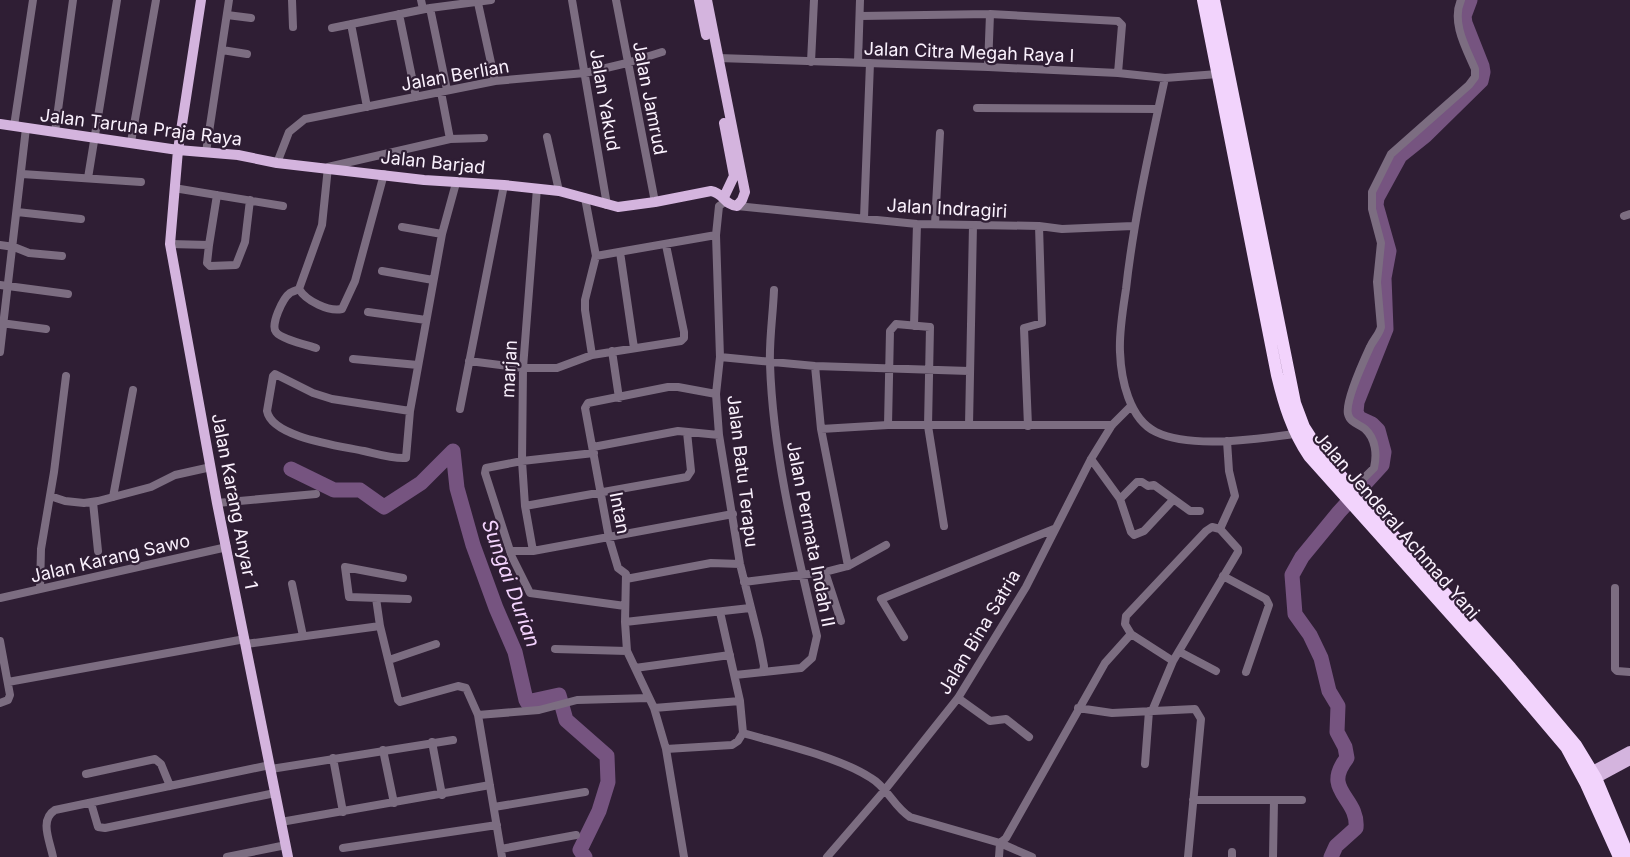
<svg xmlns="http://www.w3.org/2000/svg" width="1630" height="857" font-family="Inter,sans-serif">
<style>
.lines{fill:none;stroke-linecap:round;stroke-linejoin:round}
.river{stroke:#765480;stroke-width:15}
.minor{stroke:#7c6d81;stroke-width:8}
.major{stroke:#d4b4de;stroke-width:10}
.highway{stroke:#f2d3fc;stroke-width:12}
.labels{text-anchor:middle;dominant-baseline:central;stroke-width:4.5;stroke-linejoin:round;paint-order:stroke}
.street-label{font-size:18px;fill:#faf1fd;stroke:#2f1e34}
.water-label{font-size:20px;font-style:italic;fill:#f4d4fe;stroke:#2f1e34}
</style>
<rect width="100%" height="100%" fill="#2f1e34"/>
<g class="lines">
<path class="river" d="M291,469L334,490H360L384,507L421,483L453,451L457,488L473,545L496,608L515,652L526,700L527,702L559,695L566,720L607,756L608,782L599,811L580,850L585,857
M1331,857L1336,846L1356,828C1359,797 1321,791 1347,758L1345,747L1337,732L1338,706L1329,691L1321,658L1310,635L1295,614L1292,575L1302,557L1339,512L1382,465L1384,452L1378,430L1372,424L1359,418L1356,412L1357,402L1386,329L1384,278L1389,251L1376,205L1377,198L1400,156L1425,136L1481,81L1483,72L1482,66L1465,23L1464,16L1470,0"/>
<path class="minor" d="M292,0L293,27
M421,0L423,9
M572,0L607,205
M616,0L655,202
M478,3L495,81
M430,8L447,90
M399,14L416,97
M227,15L251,18
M861,16L990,14L1118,21L1122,25L1118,73
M351,24L367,107
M332,28L430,8L491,0
M222,50L247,54
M718,58L988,67L1118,73L1165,78L1218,74
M811,62L814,0
M858,62L860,0
M988,67L990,14
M1165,78C1150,148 1134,217 1126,289C1123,309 1119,331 1120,352C1121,379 1129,419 1156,432C1191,449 1257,439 1295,434
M441,92L450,139
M977,108L1158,109
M14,126L33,0
M55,132L73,0
M547,137L559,191
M131,142L156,0
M206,152L229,0
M277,163L289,132L305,119L495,81L585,73L627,63L662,52
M22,174L141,182
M384,174L355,281L342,309C329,312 306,301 299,289L322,225L328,167L450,139L484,138
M88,178L117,0
M174,188L283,206
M585,198L596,256L585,300V310L592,355
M725,202L719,206L716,235L720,357L716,394L719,435L740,564L759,640L764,666L763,672
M737,206L917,224L1039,226L1062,229L1133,226
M17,212L81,219
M1624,216L1630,214
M864,218L870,63
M935,224L940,133
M402,227L442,234
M170,244L209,245L207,263L210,266L236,265L245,242L250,200
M0,245L14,247L29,253L62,256
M209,245L217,195
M620,252L634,348
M596,256L716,235
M382,271L433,280
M0,285L68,294
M299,289C297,290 291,292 290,293C283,298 270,325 276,332C281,339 307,345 316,348
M368,312L426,320
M1,323L46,329
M914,326L917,224
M612,351L619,398
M0,352L26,128
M720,357L815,366L969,371
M353,359L418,365
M469,361L523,368H557L592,355L681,341L684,338V332L666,245
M815,366L821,429
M460,409L504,185
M410,411L332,399L313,393L275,374L273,376L267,411C272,438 342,446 364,451C377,454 393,459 406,458L410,411L442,234L456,183
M888,425L890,331L896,324L930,327L928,426L944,526
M969,425L973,225
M1028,426L1024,328L1042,323L1039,226
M593,447L678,431L719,435
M594,453L522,461L486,468L485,473L512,557L530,593L625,606
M1091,459L1120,499L1131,532L1134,535L1144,531L1173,500
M1361,481L1374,468C1377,455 1376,439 1365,429C1359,424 1350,423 1348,414C1345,402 1364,360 1370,347C1373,340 1379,335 1381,327L1377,282L1381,243L1372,209V192L1391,154L1469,85L1475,77V69C1466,48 1451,22 1461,0
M50,496L65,501L84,503L98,501L151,487L175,475L211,467
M113,497L133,390
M1120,499L1137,482H1142L1148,486L1154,485L1190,511H1200
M93,502L98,551
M217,503L316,494
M525,506L687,477L691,471L687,432
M510,551H533L733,514
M533,551L525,506L522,461L523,368L537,188
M848,566L886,545
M825,572L841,621
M1223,576L1266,599L1269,605L1246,672
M403,578L345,567L349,597L408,599
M626,579L711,563L740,564
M744,582L825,572L848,566L821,429L888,425H1112
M292,584L303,636
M1615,588V669L1617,671L1630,672
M40,589L41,549L54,472L66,376
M0,598L227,547
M376,598L380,626
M720,612L740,701L743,733
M625,622L750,608
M1131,634L1125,624L1126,616L1206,531L1212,527L1220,529
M904,637L881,599L1054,529
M0,641L10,695L8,700L0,703
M246,644L380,626L398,700L400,702L458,686L466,688L478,715L502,857
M555,649L627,651
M1180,652L1216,671
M389,660L436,644
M635,668L730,655
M735,675L801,668L812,658L817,636C796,547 773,456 770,364C769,340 773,315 774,290
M8,682L245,639
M958,698L990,721L1006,719L1029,737
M654,708L740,701
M1078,708L1112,713L1195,709L1201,719L1188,857
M1152,711L1173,661L1238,552V549L1220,529L1235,496L1229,471L1227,441
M478,715L539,710L577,700L649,698
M743,733C781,744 839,757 871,778C887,787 894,807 910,817L1000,843L1032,857
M432,742L442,795
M666,749L732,745L738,741L743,733
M383,750L394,803
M333,758L343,812
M1145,764L1149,711
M271,769L453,740
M86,774L155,759L161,764L170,786
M1193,800H1302
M91,803L98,827L105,828L275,793
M494,807L585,792
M281,822L490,785
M343,848L497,825
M501,849L576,835
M53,857C50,841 39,820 55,810L270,765
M227,857L286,845
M684,857L666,749L654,708L627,651L625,622L626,574L618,568L609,538L585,408L588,403L668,387H678L716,394
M827,857L884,791L958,698L1026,587L1091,459L1112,425L1131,406
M999,857L1000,843L1006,838L1105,663L1131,634L1173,661
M1232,857V852
M1273,857L1274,800"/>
<path class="major" d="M201,0L178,150L170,244L217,503L288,857
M699,0L706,35
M724,123L734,176L724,197
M0,124L178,150L238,155L277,163L424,180L504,185L559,191L618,207L655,202L711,191C724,193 724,205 737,206L742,200L745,192L707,0
M1585,775L1630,751
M1591,781L1630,760"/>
<path class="highway" d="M1203,0L1277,375C1284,404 1292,431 1309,456L1504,674L1566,747L1586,784L1619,857
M1214,0L1295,403L1304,427L1320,452L1511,668L1576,745L1596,778L1629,857"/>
</g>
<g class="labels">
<g class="street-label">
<text transform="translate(969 52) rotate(2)">Jalan Citra Megah Raya I</text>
<text transform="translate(455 75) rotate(-10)">Jalan Berlian</text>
<text transform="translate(650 98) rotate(79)">Jalan Jamrud</text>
<text transform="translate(605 100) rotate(80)">Jalan Yakud</text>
<text transform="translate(141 127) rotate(7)">Jalan Taruna Praja Raya</text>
<text transform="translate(433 162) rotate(6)">Jalan Barjad</text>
<text transform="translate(947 208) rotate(3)">Jalan Indragiri</text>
<text transform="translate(509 369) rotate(-87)">marjan</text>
<text transform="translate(743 471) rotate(83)">Jalan Batu Terapu</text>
<text transform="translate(235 501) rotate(79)">Jalan Karang Anyar 1</text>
<text transform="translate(620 513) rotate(79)">Intan</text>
<text transform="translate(1397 525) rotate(49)">Jalan Jenderal Achmad Yani</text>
<text transform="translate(811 534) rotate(79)">Jalan Permata Indah II</text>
<text transform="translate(110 558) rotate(-13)">Jalan Karang Sawo</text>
<text transform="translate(979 632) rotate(-59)">Jalan Bina Satria</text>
</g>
<g class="water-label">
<text transform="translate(511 583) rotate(70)">Sungai Durian</text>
</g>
</g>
</svg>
